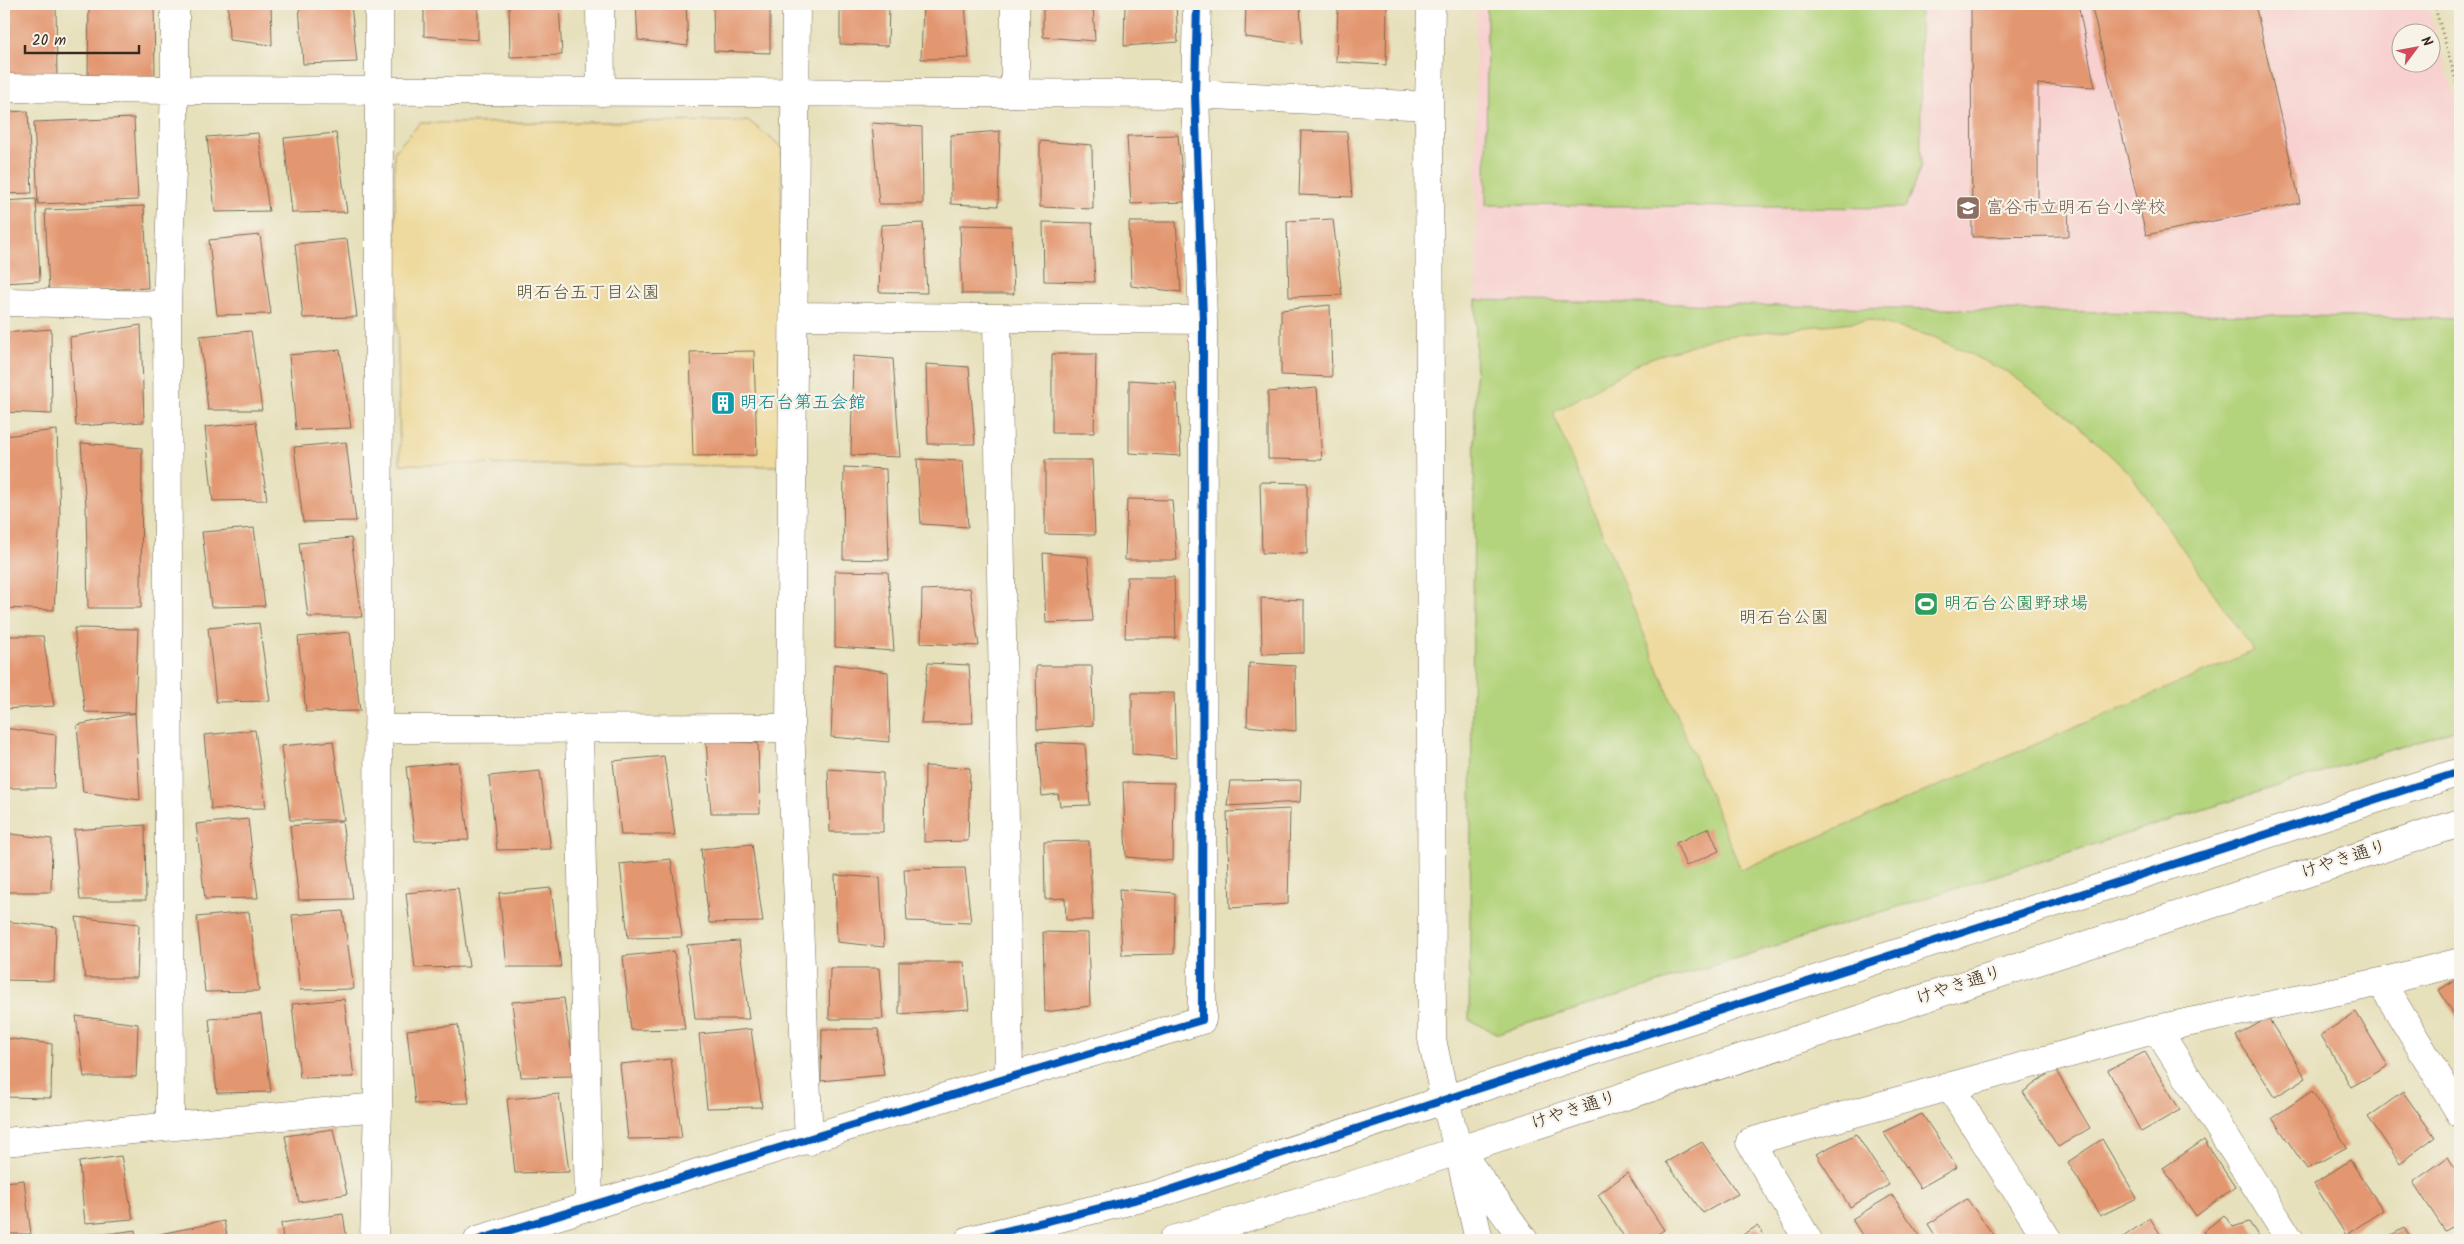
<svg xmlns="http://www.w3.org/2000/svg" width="2464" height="1244" font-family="Kalam,'Klee One',sans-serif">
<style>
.built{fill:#f7d0cf;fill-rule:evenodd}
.green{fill:#b3d37b;stroke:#777e4c}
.sand{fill:#eeda9e;stroke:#94825e}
.building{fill:#e39771}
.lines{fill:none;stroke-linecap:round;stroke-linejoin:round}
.minor-casing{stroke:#776a55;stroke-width:29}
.tertiary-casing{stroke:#776a55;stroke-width:29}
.path{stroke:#776a55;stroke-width:3;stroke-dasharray:1 4;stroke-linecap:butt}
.minor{stroke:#fff;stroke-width:28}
.tertiary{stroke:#fff;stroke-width:28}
.cycleway-casing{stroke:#f7f3e8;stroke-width:11}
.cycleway{stroke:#0057b8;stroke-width:8}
.labels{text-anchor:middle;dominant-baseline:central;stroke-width:4.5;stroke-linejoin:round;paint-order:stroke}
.education-label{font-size:18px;fill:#785e54;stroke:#f7f3e8;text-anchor:start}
.park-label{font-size:18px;fill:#595435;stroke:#f7f3e8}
.culture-label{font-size:18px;fill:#0d838f;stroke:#f7f3e8;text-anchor:start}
.leisure-label{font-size:18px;fill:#27864d;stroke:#f7f3e8;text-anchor:start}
.street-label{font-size:18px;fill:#3b2a1e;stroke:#f7f3e8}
</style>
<rect width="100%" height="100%" fill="#f7f3e8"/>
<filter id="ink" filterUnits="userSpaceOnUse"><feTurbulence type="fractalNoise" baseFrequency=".02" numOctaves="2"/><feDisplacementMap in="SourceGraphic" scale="10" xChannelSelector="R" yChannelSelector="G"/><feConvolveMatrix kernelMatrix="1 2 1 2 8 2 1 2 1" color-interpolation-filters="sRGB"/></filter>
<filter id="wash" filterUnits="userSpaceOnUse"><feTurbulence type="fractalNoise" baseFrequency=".0096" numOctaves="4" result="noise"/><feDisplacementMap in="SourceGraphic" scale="20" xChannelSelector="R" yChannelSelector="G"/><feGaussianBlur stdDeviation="1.12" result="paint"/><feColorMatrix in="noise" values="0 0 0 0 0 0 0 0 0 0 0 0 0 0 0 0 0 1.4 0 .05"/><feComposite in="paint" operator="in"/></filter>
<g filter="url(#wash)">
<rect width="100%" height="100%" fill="#e6e0bb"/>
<path class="built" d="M1476,4H2427L2460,117V319L1476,300ZM2402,32H2432V62H2402Z"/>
<path class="green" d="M1487,4H1920L1921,166L1905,208L1486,205Z
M1476,300L2460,319V728L1498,1034L1469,1020Z"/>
<path class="sand" d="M749,121L782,147L779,466L400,464L394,152L420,123Z
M1871,320L1934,337L2009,373L2072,419L2132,476L2254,651L1741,870L1553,413L1645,360L1717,337Z"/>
<g id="blocks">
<path class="building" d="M4,4H56L57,79L4,77Z
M89,4H154L155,78L88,76Z
M228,4H271L272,45L229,40Z
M299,4H351L357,62L303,64Z
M424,4H478V40L424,36Z
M509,4H559L562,55L510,57Z
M636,4H686L688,46L638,40Z
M713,4H770V53L714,51Z
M840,4H889L888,46L840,44Z
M923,4H965L969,58L921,59Z
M1043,4H1093L1095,41L1043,37Z
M1125,4H1176L1178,42L1124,46Z
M1246,4H1300L1302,44L1245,37Z
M1338,4H1387L1386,65L1336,62Z
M1971,4H2078L2095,87L2038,84V203H2068L2069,236L1972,237Z
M2091,4H2255L2300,203L2146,235Z
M28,111L32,193L4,194V112Z
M134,118L138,200L38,204L34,122Z
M872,123L922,127L923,204H879Z
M1000,131L998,206L951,204V135Z
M1301,131L1347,132L1352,197L1299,195Z
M258,133L269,211L215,212L207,137Z
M336,133L347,212L292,213L284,138Z
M1178,135L1185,202L1131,204L1127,136Z
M1040,141L1092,145L1093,209L1040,207Z
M36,199L40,281L4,283V201Z
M144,206L148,288L49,292L45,210Z
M1333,219L1342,295L1289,297L1287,221Z
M1043,222L1092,223L1095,282L1044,281Z
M1129,222H1176L1181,292L1131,286Z
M923,223L927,293L879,292L881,225Z
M960,225L1011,226L1014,294H962Z
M260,235L271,314L217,315L209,240Z
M347,239L357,317L303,318L295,244Z
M1330,305L1332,377L1281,375V310Z
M141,325L144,422L76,426L70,337Z
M51,329L52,414L4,412V333Z
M251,331L262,410H208L200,336Z
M340,350L351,428L296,430L289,355Z
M754,351L757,455L693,456L690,352Z
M1052,354H1096L1094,433H1052Z
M853,356L893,359L900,457L851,455Z
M926,364L969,367L975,444H928Z
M1129,380L1176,383L1181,456L1129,453Z
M1317,388L1322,460L1268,459V392Z
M256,422L267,500L213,501L205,427Z
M57,430L60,515L54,610L4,608V436Z
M346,442L356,521L303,522L294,447Z
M81,443L142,448L141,608H88L86,507Z
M917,459L963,461L968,527L921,524Z
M1045,460H1092L1095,535L1045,534Z
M844,467L886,469L889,560L843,559Z
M1260,482L1307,483V554L1262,553Z
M1127,499L1172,500L1177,560H1125Z
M254,528L265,606L211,607L202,532Z
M351,538L362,617H308L299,543Z
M1043,553L1088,557L1093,621L1046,623Z
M835,571L888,572L894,651L835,647Z
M1127,577H1174L1176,638H1125Z
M970,588L979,646L921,643L922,590Z
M1261,598L1304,600V653L1262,654Z
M259,623L270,701L216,702L208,628Z
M74,628L138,629L135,713L140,800L83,792L77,725L135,713L85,712Z
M350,632L360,711L306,712L298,637Z
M4,636H43L54,706L4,709Z
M928,663L969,665L973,723L921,724Z
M1249,663L1295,666L1296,731L1247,726Z
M834,664L888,672L890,742L831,737Z
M1036,666H1092L1093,725L1037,730Z
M1132,693H1174L1176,758L1132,754Z
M4,728L56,735L54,788H4Z
M255,730L266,808L211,809L204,735Z
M333,741L344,820H290L281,746Z
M706,741L758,743L760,813H711Z
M1037,742L1085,744L1090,805L1060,806L1058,794L1042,796Z
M664,756L675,835H621L613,761Z
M458,762L469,840L415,841L406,767Z
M925,766L970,768L968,841L924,842Z
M828,769L883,773V832H830Z
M540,771L551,849L497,850L489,776Z
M1301,780L1300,802L1227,806L1230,781Z
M1123,782L1174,783L1173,861L1126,857Z
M1290,809L1288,904L1230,908L1227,812Z
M248,819L258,898L205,899L196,824Z
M342,821L353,899L299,900L290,826Z
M145,825L146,900H80L74,830Z
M1709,828L1719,851L1686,866L1676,843Z
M4,833L52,839L51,892H4Z
M1089,841L1093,920H1066L1065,898L1045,899L1044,842Z
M752,844L763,922L709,923L701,849Z
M671,859L682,937L628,938L620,864Z
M965,868L971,923L907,921L904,869Z
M835,875L880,878L884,947L837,942Z
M458,888L469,967L415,968L406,893Z
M551,888L561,967H507L499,893Z
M1119,889L1175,893L1174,954L1122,955Z
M343,911L354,989L300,990L292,915Z
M249,912L259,991L205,992L197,917Z
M76,917L139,924L137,978H85Z
M4,921L56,927L54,981L4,980Z
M1043,932L1088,933L1090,1006L1045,1012Z
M739,941L749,1019H695L687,945Z
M674,951L685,1029L631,1030L623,956Z
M899,962H964L969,1009L899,1014Z
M830,968H879L883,1019H829Z
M2460,977V1024L2439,990Z
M564,998L575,1076L521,1077L512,1002Z
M344,999L354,1077L300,1078L292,1004Z
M2356,1012L2388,1066L2351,1087L2321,1035Z
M261,1014L271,1092L217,1093L209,1019Z
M76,1016L138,1024L136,1077H84Z
M2268,1018L2306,1078L2275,1097L2236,1036Z
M458,1025L469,1103L415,1104L407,1030Z
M751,1029L762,1107L707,1108L699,1034Z
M822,1029H878L884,1075L821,1081Z
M4,1038L52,1044L51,1098L4,1097Z
M2145,1052L2180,1110L2141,1132L2108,1070Z
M671,1059L682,1138L628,1139L620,1064Z
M2055,1069L2090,1128L2058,1147L2023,1092Z
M2312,1091L2347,1147L2307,1169L2272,1118Z
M2403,1092L2435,1137L2400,1163L2368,1117Z
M559,1094L569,1172L515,1173L507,1099Z
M1922,1114L1957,1167L1920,1188L1883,1132Z
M333,1129L347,1194L299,1202L285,1136Z
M1856,1134L1889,1185L1850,1207L1816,1154Z
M2102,1139L2137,1198L2100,1216L2068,1162Z
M2204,1140L2235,1187L2196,1216L2163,1168Z
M1702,1142L1738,1194L1703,1213L1666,1162Z
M121,1156L133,1219L85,1223L79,1162Z
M2448,1157L2460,1176V1222L2445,1231L2413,1182Z
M2350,1160L2383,1210L2346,1235L2314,1184Z
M1627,1173L1664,1230L1648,1240H1626L1598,1195Z
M24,1180L31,1234H4V1182Z
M1892,1195L1923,1240H1865L1852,1219Z
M1967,1199L1997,1240H1938L1928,1224Z
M343,1214L347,1240H283L281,1223Z
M2224,1215L2233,1227L2249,1222L2261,1240H2208L2203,1232Z
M2150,1218L2164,1240H2119Z
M224,1221L228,1240H145V1237Z
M1757,1226L1768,1240H1735Z
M2404,1228L2412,1240H2382Z
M135,1230L136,1240H88V1237Z"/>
</g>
</g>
<g filter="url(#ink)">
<use href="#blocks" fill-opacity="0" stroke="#776a55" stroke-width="1"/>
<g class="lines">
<defs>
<path id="minor" d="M600,4L601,92
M796,4L790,728L809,1141
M1015,4V93
M4,88L175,90L167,305L170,1126
M4,302L167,305
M794,316L1203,320
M997,319L1009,1077
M579,728L589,1207
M378,729L790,728
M2381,982L2460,1113
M2157,1029L2290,1240
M1950,1087L2048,1240
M4,1142L378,1107
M1458,1149L1524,1240
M1461,1161L1479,1240
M374,1240L378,1107L379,4
M478,1240C719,1167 960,1091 1202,1020L1203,320L1195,94L1197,4
M1808,1240L1750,1142L2157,1029L2381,982L2460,962"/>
<path id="tertiary" d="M175,4V90L1195,94L1429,106
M1431,4L1429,106L1432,1039L1445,1101L1458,1149
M969,1240L1158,1194L1550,1065L2460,772
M1173,1240L1359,1183L2460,823"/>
</defs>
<use href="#minor" class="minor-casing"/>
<use href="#tertiary" class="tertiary-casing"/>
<path class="path" d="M2434,4L2460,94"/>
<use href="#minor" class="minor"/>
<use href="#tertiary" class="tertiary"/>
<defs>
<path id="cycleway" d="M478,1240C719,1167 960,1091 1202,1020L1203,320L1195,94L1197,4
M969,1240L1158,1194L1550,1065L2460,772"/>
</defs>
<use href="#cycleway" class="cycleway-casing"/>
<use href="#cycleway" class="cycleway"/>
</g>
</g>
<defs>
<symbol id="school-square" viewBox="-11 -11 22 22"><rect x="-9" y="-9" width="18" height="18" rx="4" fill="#8d6e63" stroke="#f7f3e8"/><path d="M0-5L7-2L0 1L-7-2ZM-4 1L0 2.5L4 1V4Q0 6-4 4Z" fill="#fff"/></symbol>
<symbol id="building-square" viewBox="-11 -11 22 22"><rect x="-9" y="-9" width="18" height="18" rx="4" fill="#0f9aa8" stroke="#f7f3e8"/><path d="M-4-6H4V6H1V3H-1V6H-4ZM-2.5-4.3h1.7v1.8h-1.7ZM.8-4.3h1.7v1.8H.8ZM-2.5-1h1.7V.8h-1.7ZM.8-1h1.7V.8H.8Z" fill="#fff"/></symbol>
<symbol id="stadium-square" viewBox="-11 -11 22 22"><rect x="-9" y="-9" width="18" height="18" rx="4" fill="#2e9e5b" stroke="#f7f3e8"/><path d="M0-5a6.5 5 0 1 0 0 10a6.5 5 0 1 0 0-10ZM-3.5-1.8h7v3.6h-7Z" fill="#fff"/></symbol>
</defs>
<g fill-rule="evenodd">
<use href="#school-square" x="1954" y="194" width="28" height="28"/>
<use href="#building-square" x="709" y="389" width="28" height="28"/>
<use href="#stadium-square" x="1912" y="590" width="28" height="28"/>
</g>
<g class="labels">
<g class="education-label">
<text x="1986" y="208">富谷市立明石台小学校</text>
</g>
<g class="park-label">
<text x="588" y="293">明石台五丁目公園</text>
<text x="1784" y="618">明石台公園</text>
</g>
<g class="culture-label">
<text x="740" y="403">明石台第五会館</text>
</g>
<g class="leisure-label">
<text x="1944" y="604">明石台公園野球場</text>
</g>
<g class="street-label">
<text transform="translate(2344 860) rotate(-18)">けやき通り</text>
<text transform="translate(1959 986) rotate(-18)">けやき通り</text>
<text transform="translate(1574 1111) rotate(-18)">けやき通り</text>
</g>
</g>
<rect width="2464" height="1244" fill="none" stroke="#f7f3e8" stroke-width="20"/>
<g transform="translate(2416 48) rotate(58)"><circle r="24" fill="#f7f3e8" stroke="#aca397"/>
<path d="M0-4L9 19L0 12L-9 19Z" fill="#d1495b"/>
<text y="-8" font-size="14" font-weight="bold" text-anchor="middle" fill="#3b2a1e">N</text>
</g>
<path d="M25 45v8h114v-8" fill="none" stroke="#3b2a1e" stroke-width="2.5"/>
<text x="32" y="45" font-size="15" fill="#3b2a1e" stroke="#f7f3e8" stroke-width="4" paint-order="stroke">20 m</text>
</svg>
